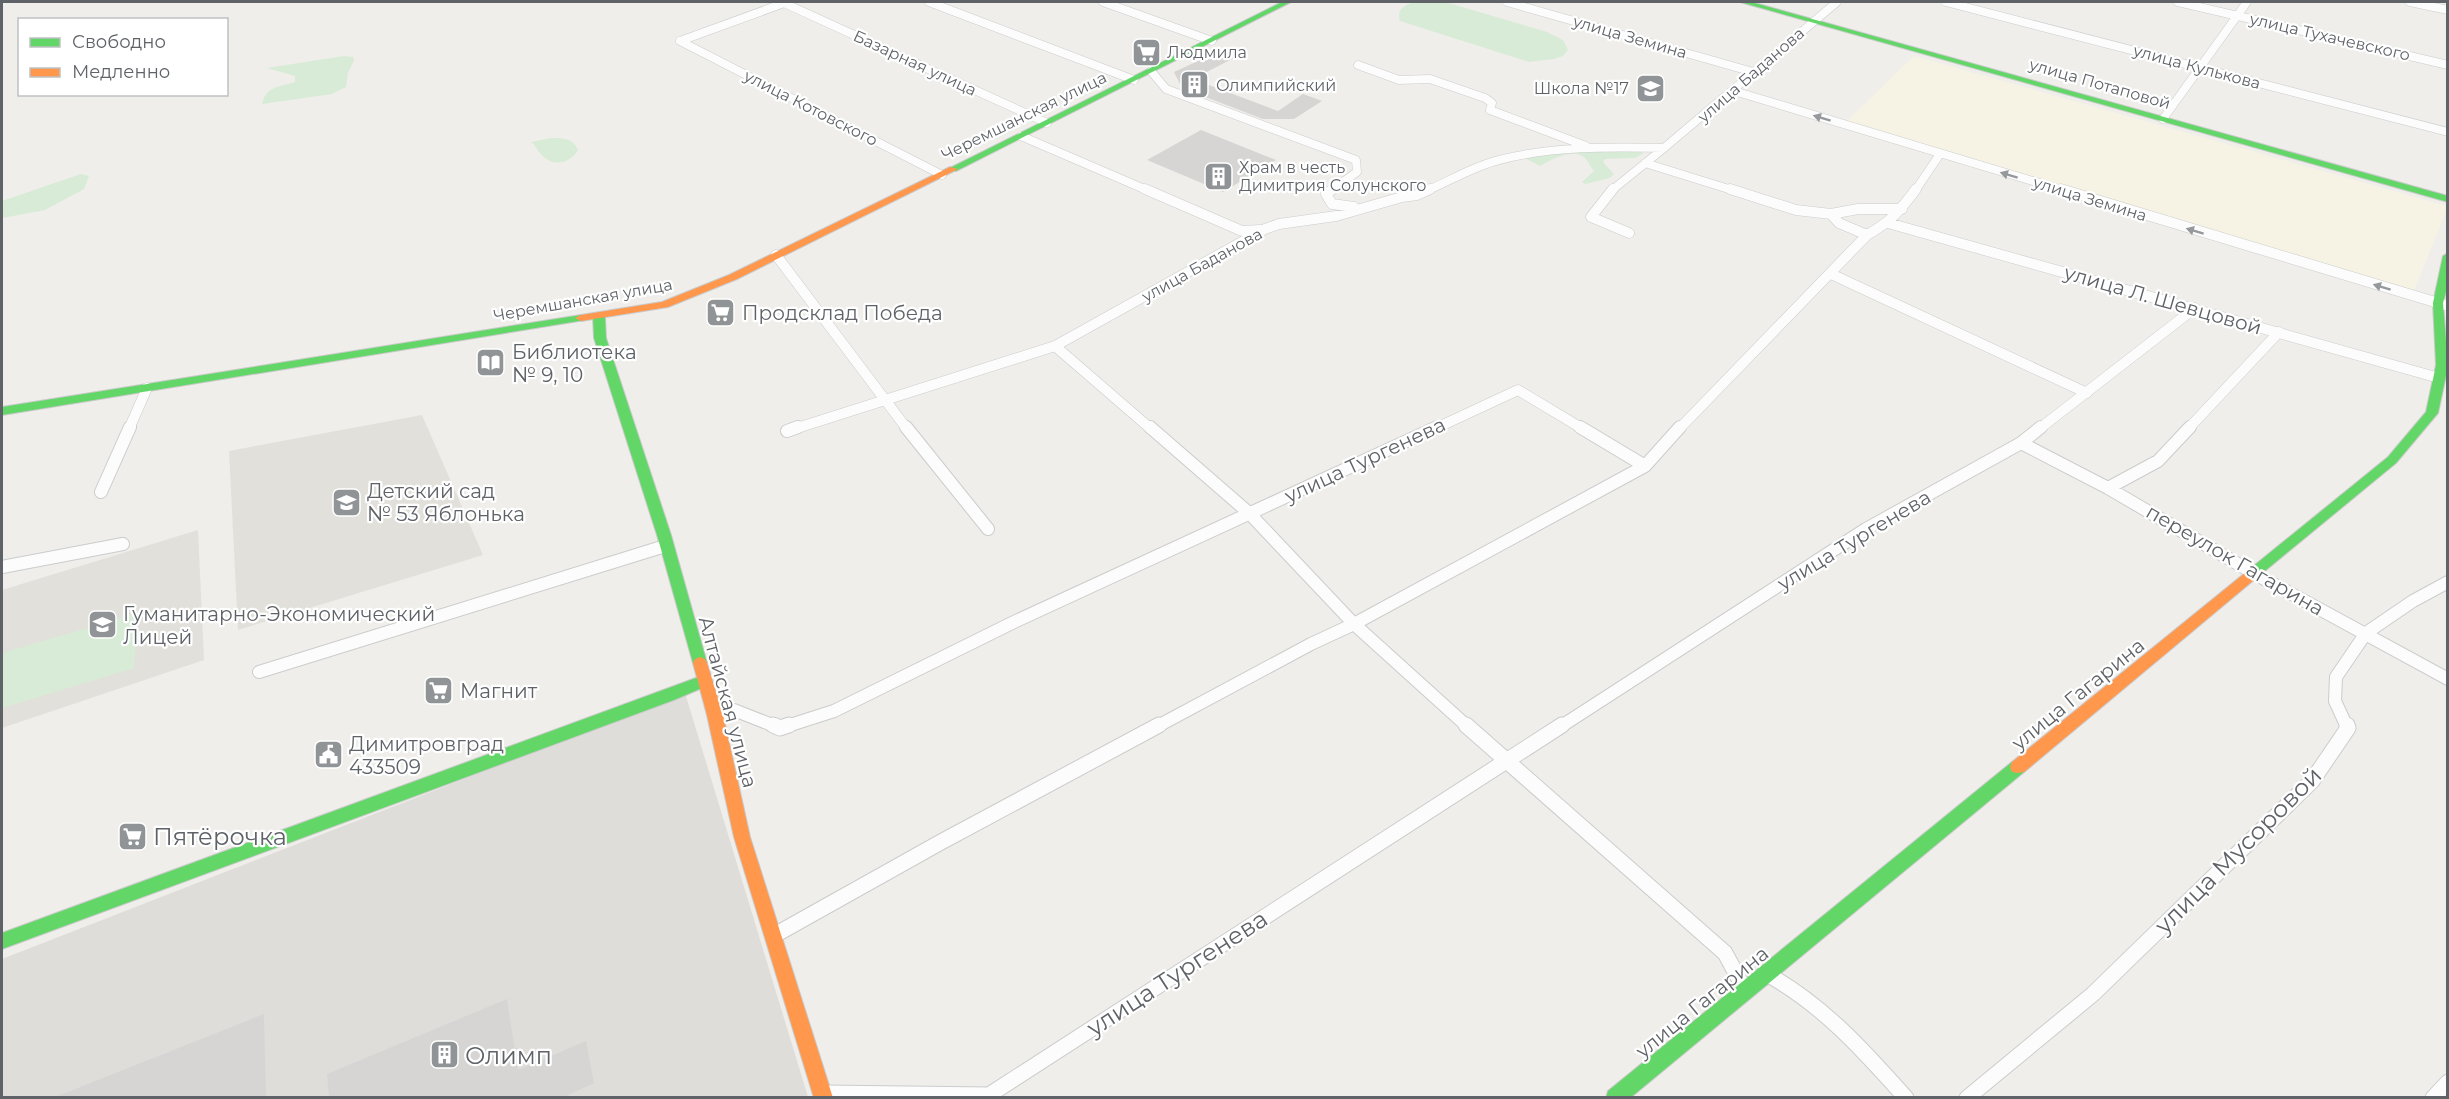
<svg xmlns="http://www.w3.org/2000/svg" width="2449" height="1099" font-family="Montserrat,sans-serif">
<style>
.commercial{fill:#f7f3e4}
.industrial{fill:#dfddda}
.education{fill:#e2e0da}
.green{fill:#d8ebd6}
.building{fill:#d6d5d3}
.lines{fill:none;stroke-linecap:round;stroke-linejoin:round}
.street-far3-casing{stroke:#cbcccc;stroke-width:9}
.street-far2-casing{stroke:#cbcccc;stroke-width:11}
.street-far1-casing{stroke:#cbcccc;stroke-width:14}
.street-casing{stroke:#cbcccc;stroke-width:17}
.fast-casing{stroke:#cacacb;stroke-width:2}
.slow-casing{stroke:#cacacb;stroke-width:2}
.street-far3{stroke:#fdfcfc;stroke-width:8}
.street-far2{stroke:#fdfcfc;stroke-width:10}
.street-far1{stroke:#fdfcfc;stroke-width:12}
.street{stroke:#fdfcfc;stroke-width:15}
.fast{fill:#63d668;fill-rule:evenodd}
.slow{fill:#ff974d;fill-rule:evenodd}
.oneway{fill:#96999c}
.labels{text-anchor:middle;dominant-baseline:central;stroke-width:4.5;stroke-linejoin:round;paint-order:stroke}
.far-street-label{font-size:16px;fill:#5f6368;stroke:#fff}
.far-poi-label{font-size:16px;fill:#5f6368;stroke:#fff;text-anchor:start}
.street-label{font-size:20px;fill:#5f6368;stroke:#fff}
.poi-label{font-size:20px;fill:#5f6368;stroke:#fff;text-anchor:start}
.near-poi-label{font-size:24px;fill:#5f6368;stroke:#fff;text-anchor:start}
.near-street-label{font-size:24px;fill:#5f6368;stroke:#fff}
</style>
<rect width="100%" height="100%" fill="#efeeea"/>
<path class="commercial" d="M1914,56L2447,206V209L2414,290L1847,121Z"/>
<path class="industrial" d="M685,693L808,1097L2,1098V959Z"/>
<path class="education" d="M422,415L483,555L238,630L229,451Z
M198,530L204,660L2,728V590Z"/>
<path class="green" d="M1417,2H1445L1547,32L1563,40L1568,50L1563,56L1554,59L1529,62L1400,21C1396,8 1406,4 1417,2Z
M344,56L353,57L354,60L348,73L346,87L332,94L262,104C266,86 279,87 295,82V76L267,68Z
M551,138C563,138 573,138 578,150C569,165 551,167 540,153C536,149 536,145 531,142Z
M1577,150L1641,151L1643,154L1635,158L1605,159L1603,162L1614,174L1610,178L1585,184L1582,182L1594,171C1591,168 1589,163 1586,159C1575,146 1550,160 1540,166L1525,158L1538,153Z
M81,174L89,176L84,189L45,210L2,218V201Z
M138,613L134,668L2,708V653Z"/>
<path class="building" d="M1220,51L1236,57L1193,79L1278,111L1303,94L1322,101L1294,119H1263L1182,88L1174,72Z
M1201,130L1276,160L1223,192L1147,160Z
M507,999L518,1070L586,1041L594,1083L562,1098H329L327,1074Z
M264,1014L266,1098H55V1097Z"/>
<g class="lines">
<defs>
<path id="street-far3" d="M929,2L1134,80
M1103,2L1212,41
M1507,2L1753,72
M1946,2L2448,132
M2178,2L2448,65
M2410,2L2448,10
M784,3L1047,123
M680,41L942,175
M680,41L787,2
M1358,65L1399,80L1430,79L1485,98L1492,103L1490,110L1586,146
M1151,71L1166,89L1356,160L1357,172L1330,191
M1734,91L2066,191
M2163,119L2247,2
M1021,136L1149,191
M1645,163L1735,191
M1426,191C1450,181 1474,166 1499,160C1553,146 1609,147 1664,148L1837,2
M1611,191L1664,148
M1915,191L1940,154"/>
<path id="street-far2" d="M1145,189L1242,231L1260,230
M1333,189L1326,194L1332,204L1354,207
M1613,189L1591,217L1629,233
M1730,189L1796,210L1831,214L1858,209H1902
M2061,189L2448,306
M1831,214L1839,223L1867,235
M1888,223L2439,378
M776,255L907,429
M1831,274L2087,393
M1055,346L1151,429
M129,429L147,388
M794,429L1055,346L1265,229L1279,224L1336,216L1402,197L1417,195L1430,189
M1434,429L1518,390L1583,429
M1679,429L1867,235C1890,222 1900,211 1916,189
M2039,429L2195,308
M2188,429L2279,332"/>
<path id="street-far1" d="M906,427L988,529
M1150,427L1249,513L1354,624L1468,727
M1580,427L1645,466
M787,431L798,427
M2021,443L2108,488L2255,574L2448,679
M2108,488L2158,461L2190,427
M101,492L130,427
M2,567L123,544
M259,672L665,546
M715,715L734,710L777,727
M784,727L834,711L1014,622L1437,427
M1156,727L1311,644L1354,624L1645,466L1680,427
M1560,727L1866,529L2021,443L2041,427
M2347,727L2335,701L2336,677L2366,633L2413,601L2448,582"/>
<path id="street" d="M773,725L780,728L789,725
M1466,725L1725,953L1746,992
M773,936L941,842L1159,725
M1767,974C1823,1005 1864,1051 1906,1098
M823,1093L989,1095L1562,725
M1967,1098L2093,994L2312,781L2348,728L2347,725
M2433,1098L2448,1082"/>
<path id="fast" d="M1282,2H1291L956,171L948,169Z
M1740,2H1751L2448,196V202Z
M2448,253V284L2443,303L2448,366L2438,413L2396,463L2255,579H2245L2243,576L2245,573L2388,457L2426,412L2436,365L2433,303L2443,256Z
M599,314L605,317L606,338L671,535L707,663L705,667H695L693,663L657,535L594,338L593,317Z
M581,315L587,318L585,320L2,415V407Z
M704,675L709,677L711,681L709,685L674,700L2,949V933Z
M2018,761L2024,762L2026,767L2024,772L1630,1098H1606L1608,1091L2012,762Z"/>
<path id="slow" d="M950,167L958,169L737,279L668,307L581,321L575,318L581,315L662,302L729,275Z
M2250,571L2257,576L2255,579L2024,772L2018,773L2012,772L2010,767L2012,762L2245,573Z
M700,657L705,659L707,663L723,715L750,837L833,1098H814L734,837L707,715L693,663L695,659Z"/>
</defs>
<use href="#street-far3" class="street-far3-casing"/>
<use href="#street-far2" class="street-far2-casing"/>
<use href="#street-far1" class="street-far1-casing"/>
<use href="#street" class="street-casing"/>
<use href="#fast" class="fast-casing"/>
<use href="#slow" class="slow-casing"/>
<use href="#street-far3" class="street-far3"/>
<use href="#street-far2" class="street-far2"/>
<use href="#street-far1" class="street-far1"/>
<use href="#street" class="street"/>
<use href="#fast" class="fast"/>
<use href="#slow" class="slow"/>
</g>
<defs><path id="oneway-solid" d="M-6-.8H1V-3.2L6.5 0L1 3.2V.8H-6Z" transform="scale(1.5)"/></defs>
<g class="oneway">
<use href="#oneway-solid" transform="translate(1822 118) rotate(-163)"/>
<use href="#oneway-solid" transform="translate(2009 175) rotate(-163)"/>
<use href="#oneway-solid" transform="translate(2195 231) rotate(-163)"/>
<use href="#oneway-solid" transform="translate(2382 287) rotate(-163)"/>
</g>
<defs>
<symbol id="supermarket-square" viewBox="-11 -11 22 22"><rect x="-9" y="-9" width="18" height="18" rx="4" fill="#919496" stroke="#fff"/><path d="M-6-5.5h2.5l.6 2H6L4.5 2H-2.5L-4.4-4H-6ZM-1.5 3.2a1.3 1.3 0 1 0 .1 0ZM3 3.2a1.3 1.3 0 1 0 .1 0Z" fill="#fff"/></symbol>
<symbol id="building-square" viewBox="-11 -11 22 22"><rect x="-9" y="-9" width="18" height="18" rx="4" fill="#919496" stroke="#fff"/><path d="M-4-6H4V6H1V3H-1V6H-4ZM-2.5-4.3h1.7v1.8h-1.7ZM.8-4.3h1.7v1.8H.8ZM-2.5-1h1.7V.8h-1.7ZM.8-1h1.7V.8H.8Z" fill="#fff"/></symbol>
<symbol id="school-square" viewBox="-11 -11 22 22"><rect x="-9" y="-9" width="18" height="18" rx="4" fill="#919496" stroke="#fff"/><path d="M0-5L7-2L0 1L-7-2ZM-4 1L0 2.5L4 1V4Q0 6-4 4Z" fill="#fff"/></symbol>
<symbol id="library-square" viewBox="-11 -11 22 22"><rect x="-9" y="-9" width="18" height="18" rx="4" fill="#919496" stroke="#fff"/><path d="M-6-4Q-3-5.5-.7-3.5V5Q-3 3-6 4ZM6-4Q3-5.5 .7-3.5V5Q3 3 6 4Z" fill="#fff"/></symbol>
<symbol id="civic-square" viewBox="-11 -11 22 22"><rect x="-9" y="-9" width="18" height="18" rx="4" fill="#919496" stroke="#fff"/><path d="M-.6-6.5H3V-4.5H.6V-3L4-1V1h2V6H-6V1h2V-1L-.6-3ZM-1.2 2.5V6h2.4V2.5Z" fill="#fff"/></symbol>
</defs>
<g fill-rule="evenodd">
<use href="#supermarket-square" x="1130" y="36" width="33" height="33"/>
<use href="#building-square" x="1178" y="68" width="33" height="33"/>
<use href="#school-square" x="1634" y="72" width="33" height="33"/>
<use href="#building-square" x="1202" y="160" width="33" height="33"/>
<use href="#supermarket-square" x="704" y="296" width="33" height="33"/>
<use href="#library-square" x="474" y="346" width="33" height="33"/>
<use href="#school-square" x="330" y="486" width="33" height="33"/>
<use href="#school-square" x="86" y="608" width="33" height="33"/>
<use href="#supermarket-square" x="422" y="674" width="33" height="33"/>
<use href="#civic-square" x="312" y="738" width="33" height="33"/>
<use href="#supermarket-square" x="116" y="820" width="33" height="33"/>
<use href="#building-square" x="428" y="1038" width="33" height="33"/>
</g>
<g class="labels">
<g class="far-street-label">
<text transform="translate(1630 37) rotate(16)">улица Земина</text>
<text transform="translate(2330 37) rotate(13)">улица Тухачевского</text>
<text transform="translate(915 63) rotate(25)">Базарная улица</text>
<text transform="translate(2197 67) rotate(15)">улица Кулькова</text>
<text transform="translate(1751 75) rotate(-41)">улица Баданова</text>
<text transform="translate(2100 84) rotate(16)">улица Потаповой</text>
<text transform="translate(811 108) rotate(27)">улица Котовского</text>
<text transform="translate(1024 116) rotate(-26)">Черемшанская улица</text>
<text transform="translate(2090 199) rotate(17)">улица Земина</text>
<text transform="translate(1202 265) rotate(-29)">улица Баданова</text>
<text transform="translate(583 300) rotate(-10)">Черемшанская улица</text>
</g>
<g class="far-poi-label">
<text x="1167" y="52">Людмила</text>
<text x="1216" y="85">Олимпийский</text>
<text x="1629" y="88" text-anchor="end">Школа №17</text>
<text x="1239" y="167">Храм в честь<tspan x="1239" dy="18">Димитрия Солунского</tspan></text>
</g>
<g class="street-label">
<text transform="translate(2163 300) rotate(16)">улица Л. Шевцовой</text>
<text transform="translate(1365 460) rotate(-25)">улица Тургенева</text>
<text transform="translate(1854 540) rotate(-31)">улица Тургенева</text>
<text transform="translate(2235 560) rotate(30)">переулок Гагарина</text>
<text transform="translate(2078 694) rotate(-39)">улица Гагарина</text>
<text transform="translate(728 702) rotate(75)">Алтайская улица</text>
<text transform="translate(1702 1002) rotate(-39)">улица Гагарина</text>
</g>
<g class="poi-label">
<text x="742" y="313">Продсклад Победа</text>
<text x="512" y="352">Библиотека<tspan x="512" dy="23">№ 9, 10</tspan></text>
<text x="367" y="491">Детский сад<tspan x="367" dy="23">№ 53 Яблонька</tspan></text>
<text x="123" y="614">Гуманитарно-Экономический<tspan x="123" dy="23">Лицей</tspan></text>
<text x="460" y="691">Магнит</text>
<text x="349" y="744">Димитровград<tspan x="349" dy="23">433509</tspan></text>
</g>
<g class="near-poi-label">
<text x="153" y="836">Пятёрочка</text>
<text x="465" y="1055">Олимп</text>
</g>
<g class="near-street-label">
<text transform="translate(2238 850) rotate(-45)">улица Мусоровой</text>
<text transform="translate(1177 973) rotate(-33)">улица Тургенева</text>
</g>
</g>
<rect width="2449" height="1099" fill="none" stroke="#5f6368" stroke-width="6"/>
<rect x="18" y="18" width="210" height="78" fill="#ffffff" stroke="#bfc1c3" stroke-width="1.5"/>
<rect x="30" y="38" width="30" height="9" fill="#63d668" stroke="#bfc1c3" stroke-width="1.5"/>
<text x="72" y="48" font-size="18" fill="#5f6368">Свободно</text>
<rect x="30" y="68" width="30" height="9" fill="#ff974d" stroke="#bfc1c3" stroke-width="1.5"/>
<text x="72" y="78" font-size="18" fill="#5f6368">Медленно</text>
</svg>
